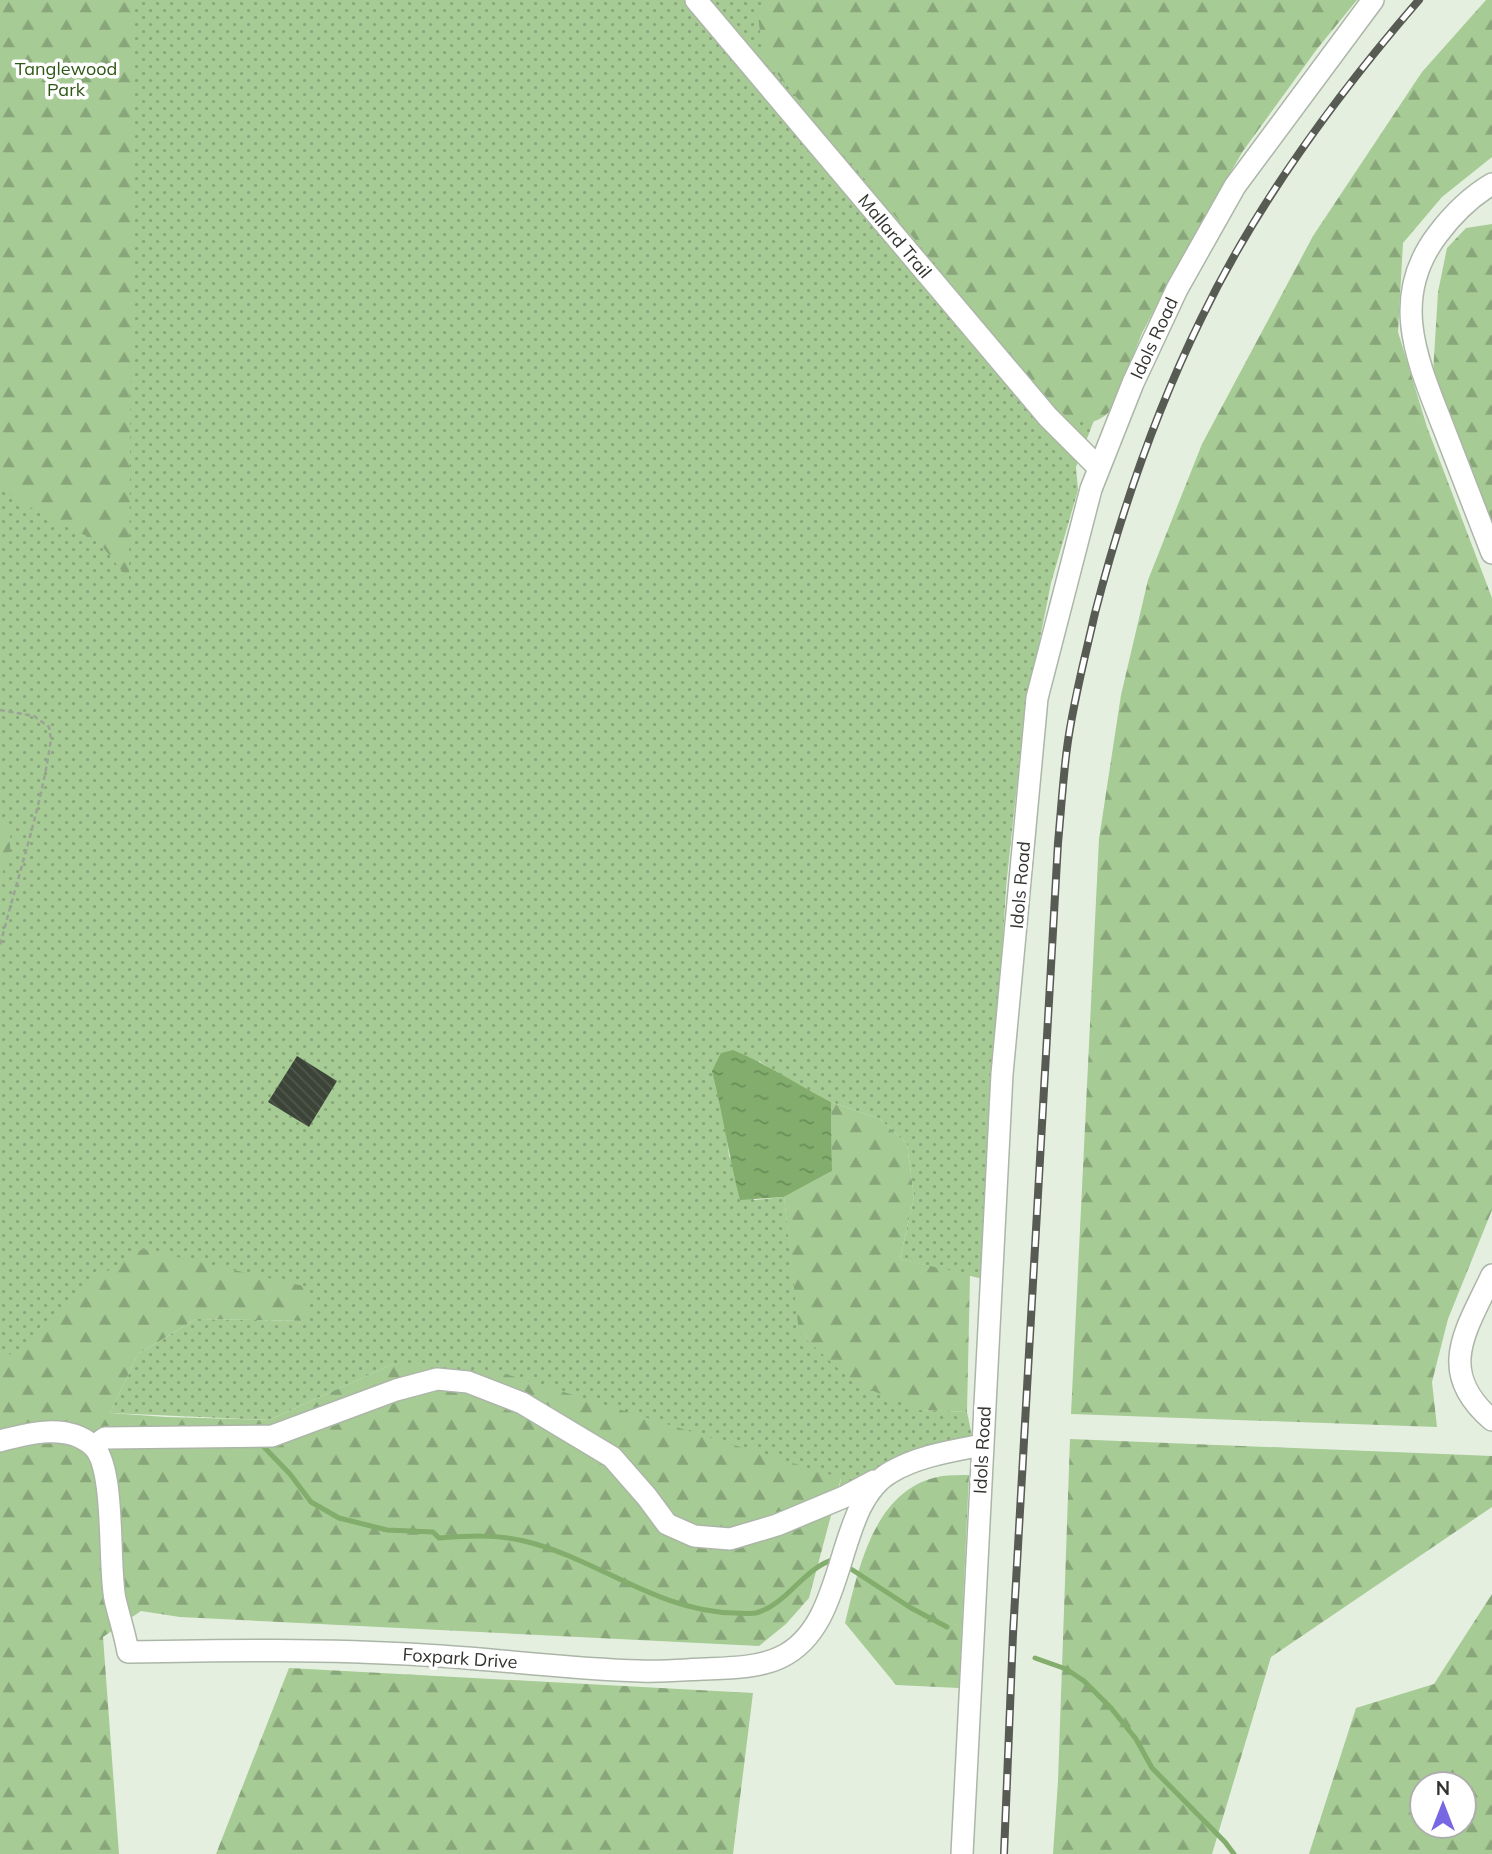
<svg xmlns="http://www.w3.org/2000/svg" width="1492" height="1854" font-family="Mulish,sans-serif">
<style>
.grass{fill:url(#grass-dots)}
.forest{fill:url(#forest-firs);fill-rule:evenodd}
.water{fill:url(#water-ripples)}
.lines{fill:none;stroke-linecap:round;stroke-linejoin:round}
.stream{stroke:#82ad6c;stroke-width:5}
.building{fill:url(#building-back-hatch)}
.minor-casing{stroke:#acb6a8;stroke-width:24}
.path{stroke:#9ba398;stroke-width:2.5;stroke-dasharray:5 3.5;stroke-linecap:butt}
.minor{stroke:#fff;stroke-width:21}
.rail-casing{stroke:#575b54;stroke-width:8}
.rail{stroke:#fff;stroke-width:5;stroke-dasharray:16;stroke-linecap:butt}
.labels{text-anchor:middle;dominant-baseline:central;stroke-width:7;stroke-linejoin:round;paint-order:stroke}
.park-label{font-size:18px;fill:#2f5715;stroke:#fff}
.street-label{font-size:18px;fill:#31342f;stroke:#fff}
</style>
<defs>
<pattern id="grass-dots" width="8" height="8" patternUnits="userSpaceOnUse" patternTransform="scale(1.75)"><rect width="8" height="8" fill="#a6cb94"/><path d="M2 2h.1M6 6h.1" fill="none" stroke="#88a679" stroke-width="1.8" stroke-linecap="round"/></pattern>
<pattern id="forest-firs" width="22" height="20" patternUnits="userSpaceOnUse" patternTransform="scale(1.75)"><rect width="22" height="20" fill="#a6cb94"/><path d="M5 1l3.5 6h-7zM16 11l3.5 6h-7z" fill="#88a679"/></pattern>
<pattern id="water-ripples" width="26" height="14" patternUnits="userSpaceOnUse" patternTransform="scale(1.75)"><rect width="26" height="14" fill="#82ad6c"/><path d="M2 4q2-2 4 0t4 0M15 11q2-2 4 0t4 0" fill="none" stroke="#6b8e59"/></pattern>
<pattern id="building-back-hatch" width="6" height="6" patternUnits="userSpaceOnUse" patternTransform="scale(1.75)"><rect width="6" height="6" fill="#3c4438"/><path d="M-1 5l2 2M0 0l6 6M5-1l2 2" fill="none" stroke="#50574d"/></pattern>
</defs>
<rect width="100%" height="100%" fill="#e4efe0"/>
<path class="grass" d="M0,0H1344L1283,78L1110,379L1076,467L1078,490L1051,583L1024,719L1006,887L983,1279L900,1259L914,1197L907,1144L880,1119L831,1102L779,1075L759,1061L725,1122L729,1156L754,1200L784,1197L800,1333L920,1410L967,1412L972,1436L921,1448L839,1488L841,1479L393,1364L269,1420L110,1413L138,1354L196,1319L308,1321L142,1249L0,1415Z"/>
<path class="forest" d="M0,0H134L129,580L98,541L60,524L12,497L0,478Z
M766,0H1357L1317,49L1243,151L1203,219L1142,333L1112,409C1093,430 1075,423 1055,408L764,58L758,17Z
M1486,0H1492V157L1442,197L1403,243L1398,332L1427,427L1492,598V1210L1448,1319L1432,1382L1437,1427L1071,1414L1099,839L1121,695L1148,580L1202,444L1313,236L1422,72Z
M1492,224V523L1433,374L1438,292L1447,248L1466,228Z
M11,824L10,849L0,880V829Z
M831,1102L880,1119L907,1144L914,1197L900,1259L970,1275L967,1412L920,1410L854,1383L799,1333L784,1197L832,1171Z
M142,1249L308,1287V1321L196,1319L138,1354L110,1413L166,1417L269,1420L393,1364L502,1373L841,1478L809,1598L786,1624L759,1646L180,1617L141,1611L103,1637L119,1854H0V1360L19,1349L78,1290Z
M1070,1439L1492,1456V1507L1271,1657L1212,1854H1053L1058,1781Z
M969,1475L959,1688L896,1685L845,1623C859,1567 874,1488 942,1476C950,1475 960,1475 969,1475Z
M1492,1594V1854H1309L1356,1708L1434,1684ZM1422,1784H1464V1826H1422Z
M289,1668L753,1693L733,1854H216Z"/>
<path class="water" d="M733,1050C767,1064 798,1085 831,1102L832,1171L784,1197L740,1200C729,1157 723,1114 712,1071L721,1053Z"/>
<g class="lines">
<path class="stream" d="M260,1443L290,1474L311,1502L339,1518L387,1530L433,1532L439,1538C467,1536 496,1534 524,1541C597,1558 657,1612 735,1613C741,1613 750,1614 756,1613C788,1604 803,1568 835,1559
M851,1569L911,1608L947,1627
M1035,1658L1066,1669L1084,1681L1111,1708L1136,1739L1152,1768L1225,1842L1234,1854"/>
</g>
<path class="building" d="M297,1056L337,1081L309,1127L268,1102Z"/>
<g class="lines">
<defs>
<path id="minor" d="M696,0L1048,417L1099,468
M1492,184C1470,197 1453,214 1438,234C1388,299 1418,362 1444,429C1460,471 1476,512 1492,553
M1492,1275C1466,1331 1435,1371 1492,1420
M0,1441C29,1433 68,1423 93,1446C116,1467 108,1566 115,1599C119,1617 125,1634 128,1652C227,1650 326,1649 424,1655C496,1659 568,1669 640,1671C661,1672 682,1670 703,1669C728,1668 759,1668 781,1657C850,1624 833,1505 891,1472C918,1456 952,1451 982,1445
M94,1446L105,1438L272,1436L396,1390L437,1379L468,1382L522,1403L612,1457L647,1497L667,1524L694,1536L730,1539L777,1525L844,1497L874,1481
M962,1854L1002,1074L1037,698L1091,489L1133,383L1177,289L1235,186L1373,0"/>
</defs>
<use href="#minor" class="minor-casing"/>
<path class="path" d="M0,710L34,716L49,727L51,739C41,810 17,877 0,946"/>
<use href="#minor" class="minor"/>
<defs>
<path id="rail" d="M1004,1854L1013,1634L1058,843C1061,811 1063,779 1067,748C1073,702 1085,657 1095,613C1121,512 1155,413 1201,319C1257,203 1335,97 1419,0"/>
</defs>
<use href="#rail" class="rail-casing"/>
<use href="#rail" class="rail"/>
</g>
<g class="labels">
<g class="park-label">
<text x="66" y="68">Tanglewood<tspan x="66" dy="21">Park</tspan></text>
</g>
<g class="street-label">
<text transform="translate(895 236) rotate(50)">Mallard Trail</text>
<text transform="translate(1154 338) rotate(-65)">Idols Road</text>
<text transform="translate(1020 885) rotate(-85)">Idols Road</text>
<text transform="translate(982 1450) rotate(-87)">Idols Road</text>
<text transform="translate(460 1658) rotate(4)">Foxpark Drive</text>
</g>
</g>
<g transform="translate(1443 1805)"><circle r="33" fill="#ffffff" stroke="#adaeac" stroke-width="2"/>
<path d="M0-5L12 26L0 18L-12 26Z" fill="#7867e2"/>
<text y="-10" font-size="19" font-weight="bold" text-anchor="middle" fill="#31342f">N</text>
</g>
</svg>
